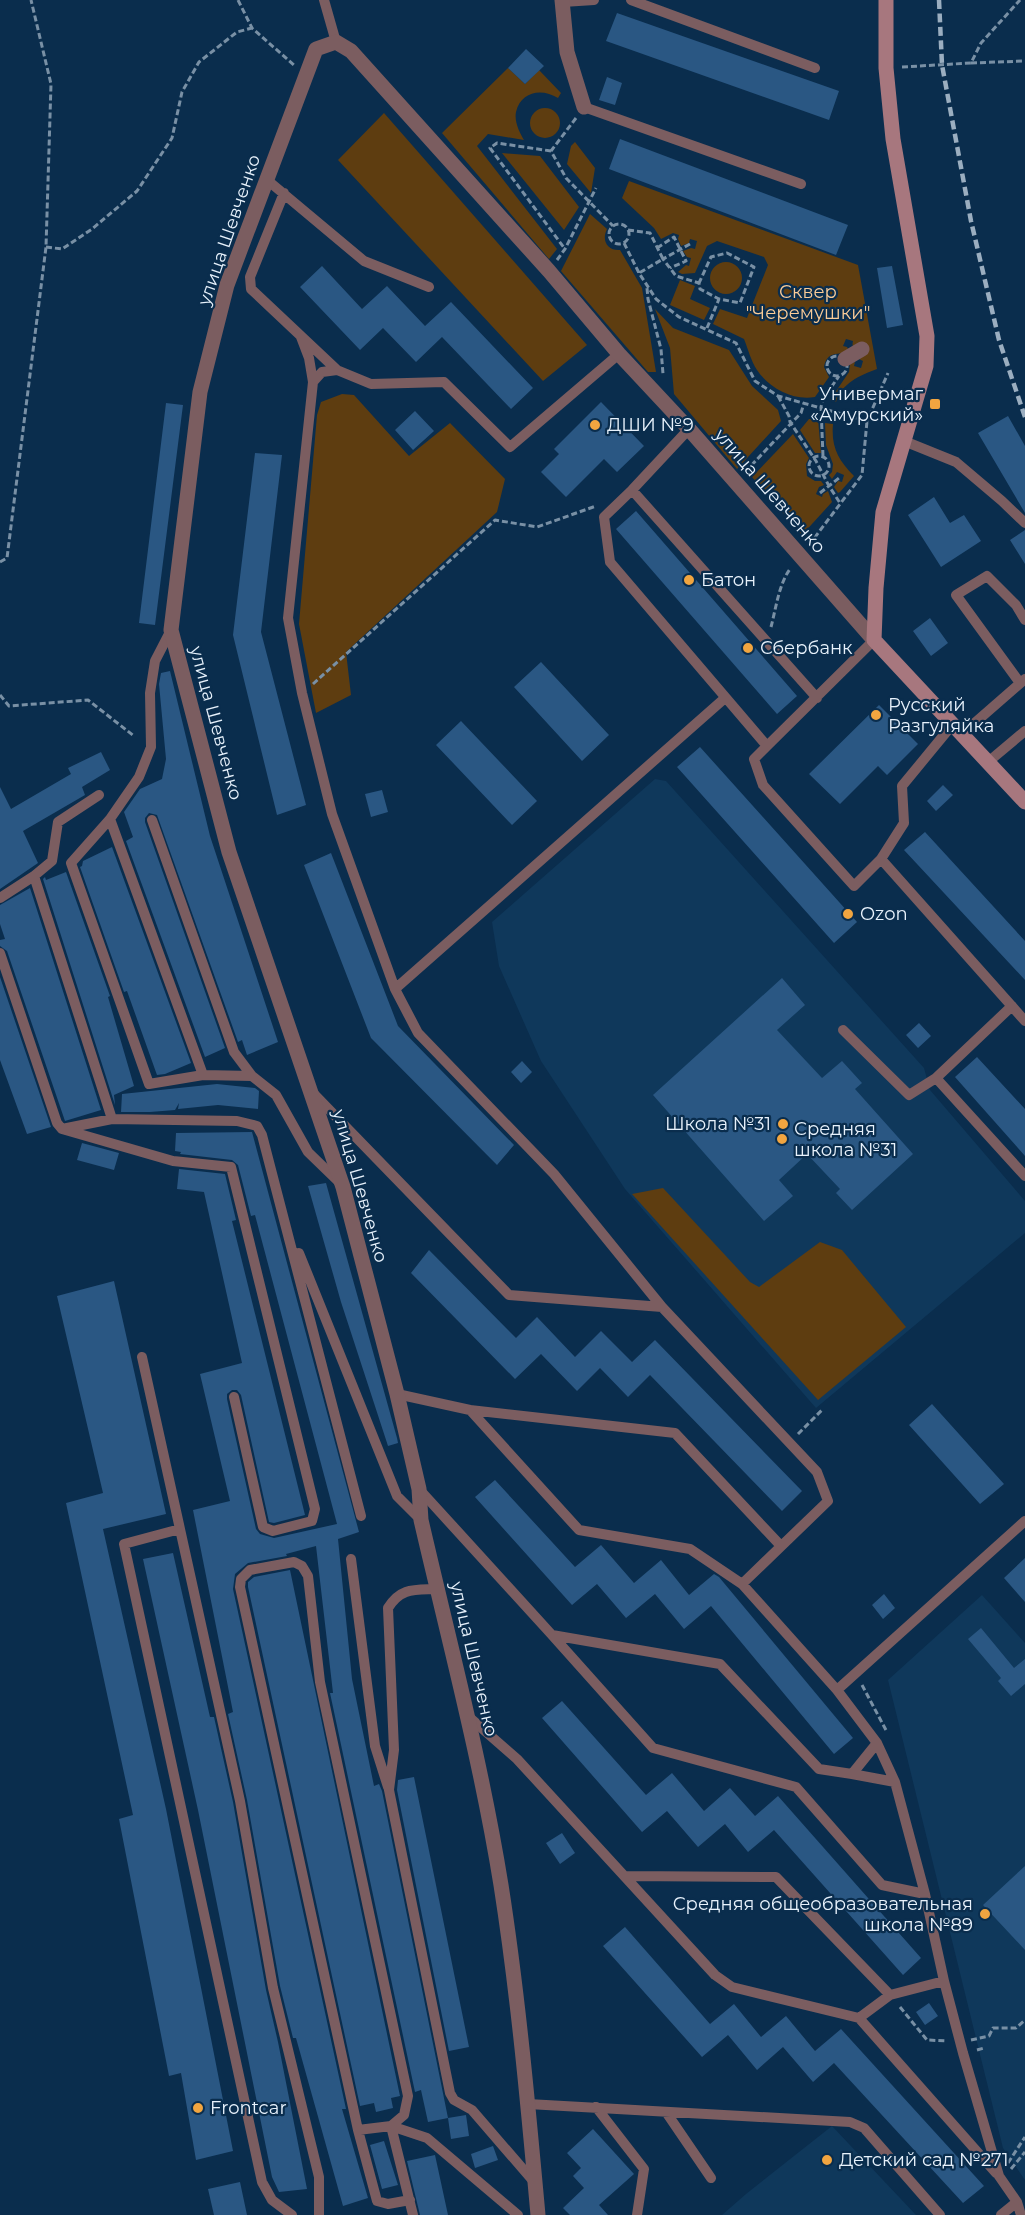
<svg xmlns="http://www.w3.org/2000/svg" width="1025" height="2215" font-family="Montserrat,sans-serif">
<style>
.built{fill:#0f385b}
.green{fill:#5e3d10}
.building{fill:#2a5783}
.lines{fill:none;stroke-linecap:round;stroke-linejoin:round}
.path{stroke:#7990a5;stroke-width:3;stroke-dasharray:6 3;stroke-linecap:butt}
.lane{stroke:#7b5d60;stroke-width:10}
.street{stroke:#7b5d60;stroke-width:15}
.secondary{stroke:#a7777e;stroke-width:15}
.rail{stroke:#9baec0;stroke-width:4.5;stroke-dasharray:9 4.5;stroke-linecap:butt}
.poi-dot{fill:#f1a540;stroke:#0a2d4d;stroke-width:2}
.labels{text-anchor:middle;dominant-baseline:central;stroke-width:4.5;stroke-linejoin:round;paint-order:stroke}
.street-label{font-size:18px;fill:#e8f2fc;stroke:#0a2d4d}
.park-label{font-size:18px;fill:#fbcc97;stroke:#0a2d4d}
.poi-label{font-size:18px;fill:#e8f2fc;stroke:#0a2d4d;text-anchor:start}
</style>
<rect width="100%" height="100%" fill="#0a2d4d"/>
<path class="built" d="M655,779L666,781L924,1068L930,1090L1025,1201V1233L816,1408L625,1189L541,1061L499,966L492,922Z
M982,1595L1025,1643V2180L1003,2148L888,1680Z
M832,2126L916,2215H722L746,2194Z"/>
<path class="green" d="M508,68L525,84L539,70L561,93L558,98C542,88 521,91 516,112C514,122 520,133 524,140L488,134L477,146L557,249L549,259L442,133Z
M530 123a15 15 0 1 1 30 0a15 15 0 1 1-30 0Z
M384,113L587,345L543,381L338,160Z
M575,142L595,168L591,193L567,164L571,146Z
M502,153L540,156L579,207L564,230Z
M629,181L858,265L877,369C860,375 841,384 836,402L830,400L849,372L850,364L855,362L854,366L861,368L863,361L859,359C856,353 851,347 853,341L846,339L843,346L847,347L850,353C838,354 827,351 824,367L829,377L815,397C793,401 769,388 757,370C751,361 748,349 744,339L713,324L720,309L747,318L768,265L764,257L717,241L707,246L695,273L682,274L678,272L686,265L689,266L691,258L687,257L683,251L691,248L695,249L697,241L690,239L689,243L681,246L678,239L679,235L673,233L661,239L654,228L622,198Z
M590,214L607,229C601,241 608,251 620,250L642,288L656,372H648L561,271Z
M710 278a16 16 0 1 1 32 0a16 16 0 1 1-32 0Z
M680,280L695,286L690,299L710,308L704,320L670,305Z
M655,309L673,328L729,350L752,386L778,410L781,421L737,469L674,394L670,348Z
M342,394L354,395L409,456L450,423L505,479L497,512L346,652L351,695L316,713L299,624L317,415L321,402Z
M809,419H818L821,453H815L800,430Z
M825,423L833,424C831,447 838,460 854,476L840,492L838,493L834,487L838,481L842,482L844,475L837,472L832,479L829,475L832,472L833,464L826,445Z
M793,434L809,458L806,464L807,476L815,481H821L824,485L819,487L816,494L822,497L823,494L828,491L832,502L802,535L752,477Z
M663,1188L750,1282L759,1287L820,1242L842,1250L906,1327L818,1400L632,1194Z"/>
<path class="building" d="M617,13L839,91L829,120L606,41Z
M526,49L544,66L525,84L508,68Z
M607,77L622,83L615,105L599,100Z
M620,139L848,225L836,255L609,169Z
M322,266L362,309L387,286L425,326L451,302L533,388L511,409L442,337L416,362L383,328L360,350L300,287Z
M892,266L903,325L887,328L877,268Z
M601,402L644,446L617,472L604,459L566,497L541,472L559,454L554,449Z
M166,403L183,405L155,625L139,623Z
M415,411L434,431L413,450L395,430Z
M1008,416L1025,446V513L978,433Z
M255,453L282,455L261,632L306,805L277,815L233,635Z
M934,497L950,523L964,515L981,541L941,567L908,515Z
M636,511L797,696L777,714L616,529Z
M1025,530V564L1010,540Z
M930,618L948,643L931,656L913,631Z
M541,662L609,735L582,761L514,687Z
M170,671L210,836L278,1042L247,1055L242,1040L238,1042L157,815L149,813L145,818V822L225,1048L205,1057L126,841L133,837L124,812L140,789L162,779L166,759L159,684L161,673Z
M879,705L918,744L887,775L878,766L840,804L809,774Z
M461,721L537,801L512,825L436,745Z
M700,747L857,922L834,943L677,767Z
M101,752L110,770L82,787L85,795L23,831L38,863L0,889V787L11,809L71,774L68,768Z
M943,785L953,795L936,811L927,801Z
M382,790L388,812L371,817L365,794Z
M925,832L1025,941V980L904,850Z
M112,847L191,1063L165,1074L157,1075L127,991L124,992L80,867L82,866L83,861Z
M331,853L398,1026L514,1145L497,1165L371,1038L304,865Z
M66,872L110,996L108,997L134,1086L114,1095L115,1105L43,879L45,877L46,880Z
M30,888L101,1110L65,1121L7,951L0,946V940L5,939L0,924V905Z
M0,977L51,1127L27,1134L0,1060Z
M782,978L805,1005L777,1030L822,1078L842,1061L862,1083L855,1089L913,1154L852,1210L836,1193L840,1189L807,1154L779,1180L793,1196L764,1221L653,1095Z
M919,1023L931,1036L918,1048L906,1035Z
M977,1057L1025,1109V1156L955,1077Z
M522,1061L532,1072L521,1083L511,1072Z
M217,1084L255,1088L259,1091L258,1109L218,1105L178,1109L179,1103L175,1110L150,1112H121L122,1094Z
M252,1132L359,1532L338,1539L352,1679L374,1786L379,1784L382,1791L448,2118L428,2122L421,2090L415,2092L330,1693H333L316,1546L286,1554L287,1556L248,1563L235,1574L233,1589L346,2109H342L368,2198L343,2206L296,2038H293L280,1986L247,1800L228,1714L233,1712L193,1510L230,1501L200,1374L242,1363L204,1192L177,1189L179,1169L225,1174L236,1220L232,1221L305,1515L274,1523L269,1522L241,1395L237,1390H232L227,1394V1399L256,1529L260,1534L274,1538L337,1524L255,1215L251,1216L238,1165L232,1160L180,1154L181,1152L175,1151L176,1133Z
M82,1143L119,1153L114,1170L77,1160Z
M326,1183L397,1438L398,1443L388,1446L341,1302L308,1186Z
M429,1250L516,1338L537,1317L575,1357L601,1331L632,1362L655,1340L802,1491L782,1511L650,1375L628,1397L600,1368L577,1391L541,1354L515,1379L411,1273Z
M114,1281L166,1514L103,1529L166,1809L233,2151L196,2160L181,2073L169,2076L119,1819L133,1815L66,1503L103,1493L57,1296Z
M932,1404L1004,1484L980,1504L909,1425Z
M495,1480L575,1567L601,1545L634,1583L661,1560L689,1595L714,1574L719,1577L853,1738L834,1754L711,1606L684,1629L655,1594L626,1618L597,1584L572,1605L475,1497Z
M173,1553L210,1717H214L233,1802L266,1990L278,2042L307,2189L279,2192L272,2177L198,1810L143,1559Z
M1025,1558V1602L1004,1578Z
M290,1570L400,2096L391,2098L393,2108L376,2112L374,2103L360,2106L248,1587V1582L254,1577Z
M884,1594L895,1608L883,1619L872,1605Z
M981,1628L1014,1668L1025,1659V1684L1011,1696L998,1681L1001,1678L968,1639Z
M562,1701L646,1795L672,1773L704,1811L730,1788L755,1816L778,1796L921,1958L903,1975L774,1830L748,1852L725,1824L698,1847L667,1811L642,1832L542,1718Z
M414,1777L469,2047L449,2051L397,1790L398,1780Z
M562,1833L575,1853L560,1864L546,1843Z
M1025,1866V1950L983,1905Z
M625,1927L710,2024L734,2004L761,2037L786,2016L815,2051L841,2029L984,2186L963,2203L834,2063L813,2082L783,2047L757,2070L728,2035L702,2057L603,1946Z
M929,2003L938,2016L925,2025L916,2012Z
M466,2115L469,2136L451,2139L448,2118Z
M593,2129L634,2174L599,2205L608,2215H570L563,2208L584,2188L573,2176L581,2168L567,2153Z
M384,2141L398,2185L382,2189L370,2145Z
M493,2146L498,2160L475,2168L471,2154Z
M435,2155L448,2215H420L407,2161Z
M240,2182L247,2215H214L208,2189Z"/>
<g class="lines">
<path class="path" d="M238,0L252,28L295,66
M971,63L1025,61
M902,67L971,63L981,43L1020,0
M576,118L551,151L566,178L613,226
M551,151L497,143L490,148L565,249
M609 234a10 10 0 1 1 20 0a10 10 0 1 1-20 0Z
M628,230L650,233L663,259L639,273
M624,243L639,273L656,299L679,317L736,343L755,381L778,396L867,421L888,373
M690,244L663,259L676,276L699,283L700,289L719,299L740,303L754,267L727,253L711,257L699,283
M46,247L62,249L92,229L137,191L172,138L182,92L199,62L237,32L252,28
M657,248L674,237L686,261L670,268
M557,260L565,249L596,188
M647,288L648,299L661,349L663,374
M707,328L719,299
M827 366a10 10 0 1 1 20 0a10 10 0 1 1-20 0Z
M778,396L789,416L790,422L816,461L829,486L840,503
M809 466a10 10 0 1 1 20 0a10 10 0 1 1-20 0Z
M823,456L821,407L823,399L839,376
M745,472L801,413L804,403
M820,493L839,478
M809,545L862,475L867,421
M0,562L7,558L46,247L51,84L31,0
M771,627C776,608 779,584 790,569
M313,684L495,520L537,527L596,506
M0,695L9,706L88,700L134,736
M798,1434L822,1410
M862,1685L887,1732
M900,2007L927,2040L947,2041
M971,2040L989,2036L993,2028H1016L1025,2020
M977,2050L984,2048
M1008,2163L1025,2137
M1011,2169L1025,2152"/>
<path class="lane" d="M324,0L336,42
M560,0L563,2L594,0
M631,0L815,68
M584,107L801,184
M266,179L364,261L429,287
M284,193L250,277L251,289L337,370L371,384L444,382L510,447L619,354
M301,337L309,358L313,382L288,618L302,693L332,814L395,989
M313,382L322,372L337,370
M689,429L632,490L604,517L610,562L767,746
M904,441L956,462L1002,501L1025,523
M632,490L817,698
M171,630L155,661L150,693L151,747L139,777L110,819L203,1075L252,1076L276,1095L308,1152L341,1184
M874,640L754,759L763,785L854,886L881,859
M1020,683L956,595L987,576L1016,605L1025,620
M953,724L902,786L904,823L881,859L1025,1021
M962,734L1025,679
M988,762L1025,731
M99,795L58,822L52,861L34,876L112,1119L237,1121L257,1126L262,1135L361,1516
M110,819L71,863L149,1084L203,1075
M152,820L234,1052L252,1076
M0,898L34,876
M0,953L57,1123L62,1129L112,1119
M1012,1006L936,1078L1025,1176
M843,1030L909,1095L936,1078
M313,1093L509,1295L662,1307L817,1472L828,1501L742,1584
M62,1129L173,1161L231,1167L315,1509L312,1521L273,1531L263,1527L234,1397
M299,1253L397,1496L421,1520
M662,1307L554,1174L418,1033L395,989L725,698
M142,1357L180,1529L124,1544L262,2182L272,2200L292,2215
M397,1394L470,1410L579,1530L690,1549L742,1584L837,1690L877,1743L895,1782L925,1894L944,1981L963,2053L999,2176L1017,2202L1001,2215
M470,1410L675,1433L781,1546
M419,1489L552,1635L720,1664L819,1769L852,1774L877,1743
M180,1529L240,1801L273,1988L319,2177V2215
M351,1559L375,1746L388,1787
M437,1589C415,1590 401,1587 388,1608L394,1750L389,1790L450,2093L454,2100L472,2110L535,2183
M552,1635L653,1748L796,1787L882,1885L925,1894
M837,1690L1025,1521
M469,1717L517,1759L715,1975L732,1987L859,2018L890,1995L944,1981
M852,1774L895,1782
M626,1876L776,1877L890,1995
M859,2018L996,2173
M528,2104L850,2122L864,2128L940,2215
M596,2107L644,2169L637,2215
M666,2112L711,2178
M358,2130L377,2201L388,2204L410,2200
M1017,2202L1021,2215
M413,2215L391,2126L404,2115L408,2096L320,1682L308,1576L302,1566L294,1562L250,1570L241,1579L240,1587L358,2130L391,2126L427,2138L518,2215"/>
<path class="street" d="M562,0L567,52L584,107
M845,359L862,349
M538,2215C528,2105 518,1994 501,1885C481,1761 449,1641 421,1520L419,1489L397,1394L343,1187L229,852L171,630L200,392L227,285L316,49L336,42L351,51L549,271L619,354L689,429L874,640"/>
<path class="secondary" d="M886,0V68L893,139L927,336L926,366L883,512L876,588L874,640L1025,802"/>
<path class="rail" d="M939,0L942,65L971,221L999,340L1025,417"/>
</g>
<g class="poi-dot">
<rect x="929" y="398" width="12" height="12" rx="3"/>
<circle cx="595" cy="425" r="6"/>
<circle cx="689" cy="580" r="6"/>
<circle cx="748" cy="648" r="6"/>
<circle cx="876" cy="715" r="6"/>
<circle cx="848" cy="914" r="6"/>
<circle cx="783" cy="1124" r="6"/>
<circle cx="782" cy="1139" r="6"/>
<circle cx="985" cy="1914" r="6"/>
<circle cx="198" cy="2108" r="6"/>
<circle cx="827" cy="2160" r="6"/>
</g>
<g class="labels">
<g class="street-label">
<text transform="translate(229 230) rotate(-71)">улица Шевченко</text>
<text transform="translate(770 491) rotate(49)">улица Шевченко</text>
<text transform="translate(216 723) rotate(75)">улица Шевченко</text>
<text transform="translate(360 1186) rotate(74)">улица Шевченко</text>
<text transform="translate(474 1659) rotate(77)">улица Шевченко</text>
</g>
<g class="park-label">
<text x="808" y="292">Сквер<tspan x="808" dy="21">"Черемушки"</tspan></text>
</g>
<g class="poi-label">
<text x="923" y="394" text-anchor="end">Универмаг<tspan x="923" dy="21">«Амурский»</tspan></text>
<text x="607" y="425">ДШИ №9</text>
<text x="701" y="580">Батон</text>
<text x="760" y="648">Сбербанк</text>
<text x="888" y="705">Русский<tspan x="888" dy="21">Разгуляйка</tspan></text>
<text x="860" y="914">Ozon</text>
<text x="771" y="1124" text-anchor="end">Школа №31</text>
<text x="794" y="1129">Средняя<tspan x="794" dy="21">школа №31</tspan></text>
<text x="973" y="1904" text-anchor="end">Средняя общеобразовательная<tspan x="973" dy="21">школа №89</tspan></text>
<text x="210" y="2108">Frontcar</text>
<text x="839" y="2160">Детский сад №271</text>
</g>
</g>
</svg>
